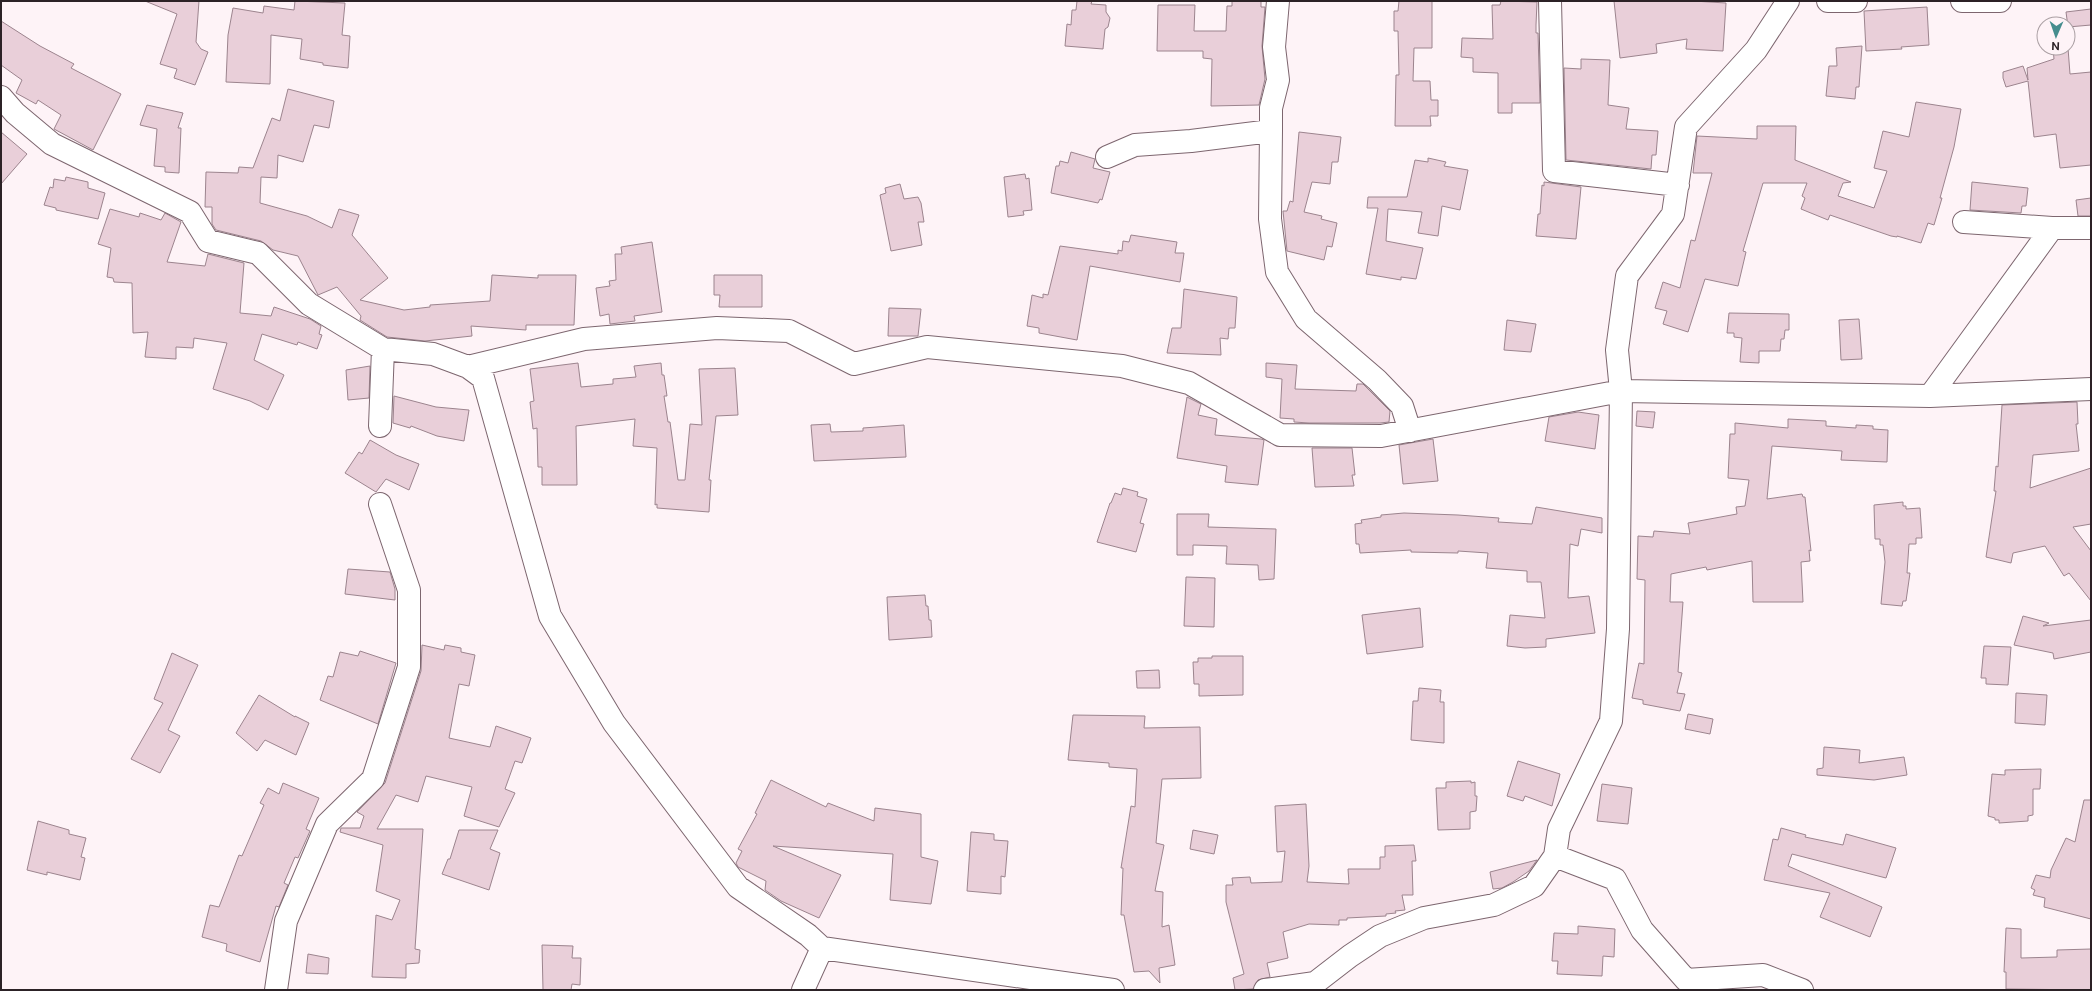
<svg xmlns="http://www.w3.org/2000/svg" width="2092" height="991" font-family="'Public Sans',sans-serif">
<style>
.building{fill:#e9cfd9;stroke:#9c848e}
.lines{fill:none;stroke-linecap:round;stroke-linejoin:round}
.minor-casing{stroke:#7d666f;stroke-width:24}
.minor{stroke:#fff;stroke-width:22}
</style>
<rect width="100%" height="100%" fill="#fef3f7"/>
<path class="building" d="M145,1H199L196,42L201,49L208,52L195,85L174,78L177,69L160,64L177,14Z
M295,1L345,3L342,35L350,36L348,68L323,65V63L300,59L302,39L271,35L270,84L226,82L228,35L233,8L263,13L264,6L294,10Z
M1077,1H1092L1091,4L1106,5V12L1110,18L1108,27L1105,29L1103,49L1065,46L1067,24L1071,25L1072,10H1076Z
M1232,1H1261V7H1265L1262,46L1265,79L1259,105L1211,106L1212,59L1203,58V51H1157L1158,5H1195L1194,31H1226L1227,6H1232Z
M1399,1H1432V48H1414L1413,81H1430L1431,100H1438V116H1430L1431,126H1395L1396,75H1399L1398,31H1394V11H1398Z
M1501,1L1537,2L1536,25V33H1538L1540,103H1512V113H1498V73L1473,72V58L1461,57L1462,38L1493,39L1492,5H1500Z
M1614,1H1693L1726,3L1723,51L1686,49L1687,39L1656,44L1657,53L1620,58Z
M1927,7L1929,45L1901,47L1902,49L1866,51L1864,11Z
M2091,9V25L2068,27L2066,12Z
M1,21L40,46L74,64L71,68L121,94L93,150L54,129L61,115L38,100L36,104L16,93L22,80L1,65Z
M1862,46L1859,87H1856L1855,99L1826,96L1829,66H1837L1836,48Z
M2053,48H2068L2070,74L2091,72V165L2060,168L2056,134L2034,137L2028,81L2006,87L2003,78V72L2023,66L2028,80L2027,68L2054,59Z
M1581,59L1610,60L1608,105L1629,108L1626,129L1658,131L1656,155H1652L1651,169L1566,160L1564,68L1581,69Z
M288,89L334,101L329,128L314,125L303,162L278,155L277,178L261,177L260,203L307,216L332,228L339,209L359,215L352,235L388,278L360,300L404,310L430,307V305L490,301L492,275L538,278V275H576L574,325H526V330L471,326L472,336L425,341L387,337L360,320L361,316L337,287L318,295L298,256L273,250L261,241L216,230L212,224V207H205L206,172L238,173L239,167L253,168L272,118L280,121Z
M1916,102L1961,109L1954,147L1940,198H1942L1934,225L1928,223L1921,243L1897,236V237L1891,236L1830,215L1828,220L1801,209L1805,198L1802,196L1807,183H1763L1743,251L1746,252L1738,286L1705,279L1688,332L1663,324L1667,311L1655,308L1663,282L1680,288L1691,240L1695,241L1712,173H1693L1697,136L1757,139V126H1796L1795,160L1851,182L1843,183L1838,196L1874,208L1887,171L1874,168L1883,131L1909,137Z
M147,105L183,113L178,128H181L179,173L165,172V167L154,166L157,129L140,125Z
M1,132L27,154L1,184Z
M1299,132L1341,137L1338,162H1332L1330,184L1312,182L1304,212L1322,216L1321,219L1337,223L1332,247L1327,246L1324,260L1287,251L1283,211H1287L1290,201L1293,202Z
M1071,152L1095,159L1093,168L1110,172L1102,200L1100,199L1098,203L1051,193L1056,166H1059L1060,161L1068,163Z
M1428,158L1446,162L1444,166L1468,170L1460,210L1442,206L1438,236L1418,233L1422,212L1388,209L1386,241L1423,248L1416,279L1401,277V280L1366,274L1378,208H1367L1368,197H1407L1415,160L1428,162Z
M1025,174L1026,179L1029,178L1032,210L1023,211L1024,215L1008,217L1004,177Z
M66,177L88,182V188L105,193L98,219L56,210V208L44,205L50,187L53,188L54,179L65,181Z
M1544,182L1581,187L1576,239L1536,236L1538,214H1540L1542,185L1544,186Z
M1972,182L2028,188L2026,206H2022L2021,213L1970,210Z
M900,184L904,199L918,197L921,203L924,222H918L922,245L891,251L880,195L886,193L885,188Z
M2091,198V216H2078L2076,200Z
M110,209L139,217L140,213L161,220L165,213L181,222L167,262L205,266L208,254L244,263L240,313L271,316L274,307L310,319L321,326L319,334L322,335L317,349L298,342L297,345L262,334L254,360L284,375L268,410L250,401L213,389L227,343L194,338L193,348L176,347V359L145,357L148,332L133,333L132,283L114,282L113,278L107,277L111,248L98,244Z
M1131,235L1177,242L1175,253H1184L1180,282L1090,266L1077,340L1039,333V328L1027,326L1032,295L1043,298V294L1048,295L1060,246L1118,254V250L1122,251L1123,241L1129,242Z
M652,242L662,312L634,316L635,321L610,324L609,314L600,316L596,288L610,286L609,281L616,280L615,254H622L621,247Z
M714,275H762V307H719L720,295H714Z
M1184,289L1237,297L1235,328H1229L1228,339L1220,338L1221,355L1167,353L1172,328H1181Z
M889,308L921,309L918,336H888Z
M1729,313L1789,314V330H1785L1784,339H1781L1780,351H1759V363L1740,362L1742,338L1734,337V333H1727Z
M1859,319L1862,359L1841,360L1839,320Z
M1507,320L1536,324L1531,352L1504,350Z
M578,363L581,387L613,384V379L636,377L634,366L661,363L662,375H664L667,396H664L668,422H670L678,480H685L690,424L702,425L699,369L735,368L738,415L716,416L709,480H711L709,512L657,508V504L655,505L657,448L633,446L635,419L576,426L577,485H542V467H538L537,428L533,429L530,402L534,401L530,369Z
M1266,363L1297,365L1295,389L1356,391L1357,384H1363L1390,411L1389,422L1380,423H1309L1294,422V419L1280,418L1282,379L1266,377Z
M370,366L369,398L348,400L346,370Z
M394,396L436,407L469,410L464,441L437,436L411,426L410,428L393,423Z
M1187,397L1201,404L1198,415L1217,419L1215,435L1261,439L1264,440L1258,485L1225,482L1227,466L1177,458Z
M2077,402L2078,424H2076L2079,451L2033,455L2030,488L2091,468V524L2073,527L2091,551V601L2069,573L2064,576L2045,546L2013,553L2011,563L1986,557L1996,491H1994L1996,466L1998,467L2002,405Z
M1637,411L1655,412L1653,428L1636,426Z
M1578,412L1599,415L1595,449L1545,441L1549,417Z
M1788,419L1826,421V426L1856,428V425L1873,426V429L1888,430L1887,462L1841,460L1842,451L1772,446L1767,499L1802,494L1803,497H1805L1811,551L1809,550L1810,561L1801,562L1803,602H1753L1752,561L1707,570L1706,567L1671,574L1670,602H1683L1678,672L1682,673L1677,693L1685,694L1680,711L1643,704V700L1632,698L1639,663L1644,664L1645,580L1637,579L1638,536L1653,537L1654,531L1690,534L1688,523L1737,514L1736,507L1745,506L1749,480L1728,478L1730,434H1735V423L1788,428Z
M830,424L831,432L863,431V428L904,425L906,457L814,461L811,425Z
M1433,439L1438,481L1403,484L1399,445Z
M370,440L396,455L419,464L409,490L386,479L376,492L345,473L359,452L362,454Z
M1312,448H1352L1355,475H1352L1354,486L1315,487Z
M1123,488L1138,492L1137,496L1147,499L1140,523L1144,524L1136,552L1097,542L1110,503H1111L1115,493L1121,495Z
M1903,502V506H1906V509L1920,508L1922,538H1916V544H1909L1907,573H1910L1906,601H1903L1902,606L1881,604L1885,562L1883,545H1880V539H1875L1874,505Z
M1536,507L1602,518V533L1581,529L1578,546L1570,544L1568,598L1589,596L1595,633L1546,639V647L1525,648L1507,646L1510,615L1545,618L1541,582H1527V571L1486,568L1488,553L1458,551V553L1411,552V550L1360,553L1359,544H1356L1355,524L1362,523L1361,520L1381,517V515L1404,513L1458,515L1499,518L1498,522L1532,524Z
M1177,514H1209L1208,527L1276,529L1274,579L1259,580L1258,565L1226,564L1227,546L1193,545V555H1177Z
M348,569L390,572L395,589V600L345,594Z
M1186,577L1215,578L1214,627L1184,626Z
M925,595L926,606H928L929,620H931L932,637L889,640L887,597Z
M1420,608L1423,647L1367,654L1362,615Z
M2023,616L2049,623L2043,626L2091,620V652L2054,659L2053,653L2014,645Z
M422,645L444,650L445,645L461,648V652L475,655L469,686L459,684L449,738L490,747L496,726L531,738L522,763L515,761L505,789L515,793L499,827L464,816L472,787L426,776L418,802L396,795L377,829H423L415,949L420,950L419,963L406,964V978L372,977L376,915L392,920L400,900L376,891L383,845L340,832L341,828H360L364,816L357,812L385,783L421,671Z
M1984,646L2011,647L2008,685L1986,684V678H1981Z
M360,651L396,663L378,724L320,700L328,676L333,677L340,652L358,656Z
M172,653L198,665L168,730L180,736L160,773L131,759L163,703L154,699Z
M1212,656H1243V695L1199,696V684H1194L1193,662H1198V658H1212Z
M1159,670L1160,688H1137L1136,671Z
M1419,688L1441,690L1440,702H1444V743L1411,740L1413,701H1418Z
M2016,693L2047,695L2045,725L2015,723Z
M259,695L295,717V716L309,723L296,755L265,740L257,751L236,733Z
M1688,714L1713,719L1710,734L1685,729Z
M1073,715L1145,716L1144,728L1200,727L1201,778L1162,779L1156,843L1164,845L1155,891L1163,892L1162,927L1169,925L1175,965L1159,968L1160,983L1149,971L1134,972L1124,915H1121L1123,868H1121L1131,806L1135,807L1137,769L1109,767V763L1068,760Z
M1824,747L1860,750L1859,763L1904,757L1907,775L1874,780L1817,775V769L1823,768Z
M1518,761L1560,774L1552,806L1525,796L1523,801L1507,796Z
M2041,769L2040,789H2033V815L2028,816V821L1999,823V820H1995V818L1988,816L1992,774L2005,775V770Z
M771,780L826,807L828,803L874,821L875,808L921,814V857L938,861L931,904L890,900L893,854L773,846L841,875L819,918L781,901L765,890L766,881L738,867L736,863L742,851L738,849L757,814L755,813Z
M1471,781V783L1475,782V796H1477L1476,811L1470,812V829L1438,830L1436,788H1446V782Z
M283,783L319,798L306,829L310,831L298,858L295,857L284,883L288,885L279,907L276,906L260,962L226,951L227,944L202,937L210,905L219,907L239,855L242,856L264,805L260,803L268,788L279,794Z
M1602,784L1632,788L1628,824L1597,821Z
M2084,800H2091V919L2044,907L2045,898L2033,895L2035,890L2031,888L2036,875L2050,878L2051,870L2066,838L2075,842Z
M1306,804L1309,866L1307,882L1349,884L1348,869H1380V857H1385V846L1414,845L1416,861H1412L1413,895H1402L1405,910L1395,911L1396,913L1386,914V916L1347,918V920H1339V925L1309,924L1283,932L1288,958L1267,963L1270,977L1258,980L1253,989L1235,990L1233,978L1244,974L1226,902V885H1233L1232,878L1250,877L1251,883L1282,882L1285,851L1277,852L1275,806Z
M38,821L69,830V834L86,838L81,857L85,858L80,880L47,872V875L27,870Z
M1781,828L1806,835L1805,837L1843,845L1846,834L1896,848L1886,878L1792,854L1788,866L1882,907L1870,937L1820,917L1830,893L1764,880L1773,839L1778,840Z
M459,830H498L490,849L500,853L489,890L442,874L448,859H450Z
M1193,830L1218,835L1214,854L1190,849Z
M971,832L994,834V840L1008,841L1005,877L1001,876V894L967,891Z
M1537,860L1529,871L1513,882L1502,888L1493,889L1490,872Z
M1578,926L1615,929L1614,957L1603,956L1602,976L1557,974L1558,961H1552L1554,933L1578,934Z
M2006,928L2021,929V958L2057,957V950L2091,949V990L2006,989V972H2004Z
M542,945L573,946L572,958H581L580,985L572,984L571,990H543Z
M308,954L329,958L328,974L306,973Z"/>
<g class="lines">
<defs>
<path id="minor" d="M1550,1L1554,171L1678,185
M1828,1H1856
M1962,1H2000
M1,97L15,113L52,144L190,212L208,241L258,253L309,304L383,349L433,354L468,367L483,378L550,616L614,723L738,887L808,935L822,948L1113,990
M1271,131L1270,219L1277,272L1306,319L1377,380L1402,406L1410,431
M1107,157L1135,145L1191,141L1271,131V108L1278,80L1274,47L1278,1
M1964,222L2052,228
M468,367L584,339L717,328L789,331L854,364L927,347L1122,366L1189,383L1280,435L1381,436L1621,391L1930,396L2091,389
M1930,396L2052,228H2091
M380,426L383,349
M1555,856L1615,879L1642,930L1686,980L1763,975L1802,990
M276,990L286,921L327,824L373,779L409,667V590L380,504
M803,990L822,948
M1265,990L1315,983L1350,956L1380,936L1424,918L1494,905L1534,886L1555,856L1559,829L1611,721L1618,629L1621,391L1617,350L1627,276L1673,214L1686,127L1756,50L1788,1"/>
</defs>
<use href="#minor" class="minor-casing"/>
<use href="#minor" class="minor"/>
</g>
<rect width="2092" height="991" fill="none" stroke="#2c2226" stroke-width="4"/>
<g transform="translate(2056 36) rotate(182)"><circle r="19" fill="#fef3f7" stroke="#aa9fa3"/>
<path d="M0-3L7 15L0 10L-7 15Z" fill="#458d8e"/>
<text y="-6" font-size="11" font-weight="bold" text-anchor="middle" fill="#2c2226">N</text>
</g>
</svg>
